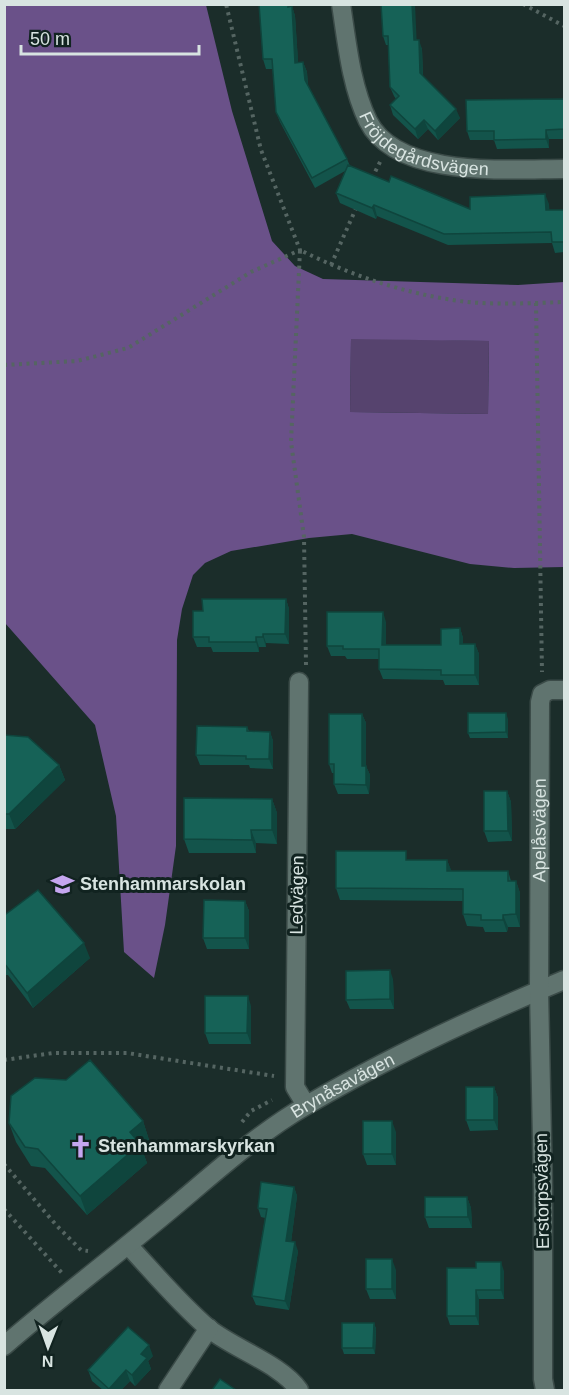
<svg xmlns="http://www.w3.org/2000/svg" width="569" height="1395" font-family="Arial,sans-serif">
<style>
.green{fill:#56436e}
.forest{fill:#6a5189;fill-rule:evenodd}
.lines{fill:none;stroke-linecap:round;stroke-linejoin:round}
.street-casing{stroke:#3b4b48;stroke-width:21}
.path{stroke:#556562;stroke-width:4;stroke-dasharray:3 4.5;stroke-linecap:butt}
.street{stroke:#60746f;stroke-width:18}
.wall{fill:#13544b}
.shaded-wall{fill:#0f453d}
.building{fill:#166257;stroke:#0f453d;stroke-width:1.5}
.labels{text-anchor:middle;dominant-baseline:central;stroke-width:6;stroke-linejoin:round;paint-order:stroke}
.street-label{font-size:18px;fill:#d8e4e1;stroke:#112320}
.poi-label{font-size:18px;font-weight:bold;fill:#d8e4e1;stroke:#112320;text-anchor:start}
</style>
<rect width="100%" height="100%" fill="#1b2d2a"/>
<path class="green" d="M351,338L489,341L488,414L350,412Z"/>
<path class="forest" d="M4,5H206L232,111L272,241L295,266L323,279L518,285L564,282V567L514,568L470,564L352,534L309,538L231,551L205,563L193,575L182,609L177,640L176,846L165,925L154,978L124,952L116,816L95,725L5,623ZM351,339L489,341L488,414L350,412Z"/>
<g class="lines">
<defs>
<g id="street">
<path id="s1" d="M341,4C347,43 351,86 368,121C397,179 510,169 564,169"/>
<path d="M299,682L295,1087L306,1105"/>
<path d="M128,1245C154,1273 179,1303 208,1328C234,1349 281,1364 299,1390"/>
<path id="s2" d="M4,1346C56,1301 110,1260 163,1216C209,1178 255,1135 307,1105C389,1057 477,1016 564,980"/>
<path d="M168,1390L209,1328"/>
<path id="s3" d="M545,1390L543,1379V1189L539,990L540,702L542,694L550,690H564"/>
</g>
</defs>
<use href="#street" class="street-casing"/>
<path class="path" d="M523,4L564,26
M372,178L381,160
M331,265L357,206
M536,303L542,672
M4,365L77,361L128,348L251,272L300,250L261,150L226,4
M306,665L304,537L291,442L300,250C352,276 409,295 467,302C499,305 533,303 564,302
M4,1060L53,1053H127L274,1076
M242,1122L251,1111L272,1100
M4,1164L57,1226L81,1250L88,1251
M4,1209L62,1273"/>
<use href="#street" class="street"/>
</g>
<path class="wall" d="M381,4L417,40L422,49L423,76L460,118L438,140L428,129L418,139L393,115L390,105L396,99L394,96L390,87L388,45H386L383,36Z
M292,6L295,16L298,63L303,62L307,72L308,86L347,159L350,166L389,182L470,209L549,204V210H564V252L555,253L552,243L448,245L377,216L376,219L340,203L336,193L345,171L315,188L280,122L276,112L273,69H266L263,59Z
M564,99V139H549V148L497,149L494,140H470L467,131Z
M286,599L289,609V644L266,643V647H259V652H213L211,647H197L193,637L203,611Z
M386,622V645H441L460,628L463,638V644H475L479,654V685H445L443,680L383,679L379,669V659H347L345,656H331L327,646Z
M362,714L366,723V766L370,775L369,794H338L334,784V773H332L329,764Z
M508,719V738H470L468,733Z
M247,727L249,731L270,732L273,741V769L250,768L249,765H200L196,755Z
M4,735L59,765L65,780L15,829H4Z
M507,791L511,802L512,841L488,842L484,831Z
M272,799L277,813V844L256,843V853H189L184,839Z
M409,860H447L451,871H508L511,881H516L520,893V927H508L507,932H485L483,927L467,926L463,914V901L340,900L336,888Z
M245,901L249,911V949H207L203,938Z
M4,914L90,958L33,1008L8,975H4Z
M393,979L394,1009H350L346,1000Z
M251,1006V1044H209L205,1033Z
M494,1087L498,1098V1130L470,1131L466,1120Z
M143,1121L149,1140L141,1147L147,1163L87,1215L45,1168L31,1166L16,1142L9,1123Z
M396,1132V1165H367L363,1154Z
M294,1187L297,1196L291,1242L298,1251L289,1310L256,1305L252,1296L265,1218L261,1217L258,1208Z
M467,1197L471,1208L472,1228H429L425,1217Z
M476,1268L504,1271V1299H479V1325H450L447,1316Z
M396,1270V1299H370L366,1289Z
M374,1323L376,1329L375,1354H344L342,1348Z
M153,1356L148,1361L151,1369L135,1386L130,1381L121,1390H103L92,1381L88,1370Z"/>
<path class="shaded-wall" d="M412,4H415L417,49L414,40Z
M292,6L295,16L299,73L295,63Z
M419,40L422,49L423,82L420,73Z
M303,62L307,72L308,90L305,80Z
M456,109L460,118L438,140L435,131Z
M424,120L428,129L418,139L415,129Z
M546,130L549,139V148L546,139Z
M545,194L549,204L550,220L546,210Z
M374,205L377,216L376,219L372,208Z
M286,599L289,609V644L285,634Z
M383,612L386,622V655L382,645Z
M460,628L463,638V654L460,644Z
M263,634L266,643V647L263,637Z
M256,637L259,647V652L256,642Z
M475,644L479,654V685L475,675Z
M506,713L508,719V738L506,732Z
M362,714L366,723V775L362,766Z
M270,732L273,741V769L269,759Z
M59,765L65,780L15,829L9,814Z
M366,766L370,775L369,794L366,785Z
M507,791L511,802L512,841L508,831Z
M272,799L277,813V844L272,830Z
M251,830L256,843V853L252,840Z
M447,860L452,872L447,871Z
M516,881L520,893V927L516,914Z
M245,901L249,911V949L245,938Z
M503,915L508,927L507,932L503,920Z
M84,943L90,958L33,1008L27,993Z
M390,970L393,979L394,1009L390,999Z
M248,996L251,1006V1044L247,1033Z
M494,1087L498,1098V1130L494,1120Z
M143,1121L149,1140L141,1147L147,1163L87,1215L80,1196L130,1132Z
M392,1121L396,1132V1165L392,1154Z
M294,1187L297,1196L290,1250L286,1241Z
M467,1197L471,1208L472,1228L468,1217Z
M295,1242L298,1251L289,1310L285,1301Z
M392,1259L396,1270V1299L392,1289Z
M501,1262L504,1271V1299L501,1290Z
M476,1290L479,1299V1325L476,1316Z
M374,1323L376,1329L375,1354L373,1348Z
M149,1345L153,1356L148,1361L151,1369L135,1386L132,1375L141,1354Z
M126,1370L130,1381L121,1390H110L109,1389Z"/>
<path class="building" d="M259,4H288V7L292,6L295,63L303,62L305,80L347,159L312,178L276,112L272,59H263Z
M381,4H412L414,40H419L420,73L456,109L435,131L424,120L415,129L390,105L399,96L390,87L388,36H383Z
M564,99V129L546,130V139L494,140V131H467L466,100Z
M348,165L389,182L391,176L470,209V197L545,194L546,210H564V242H552L551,232L444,234L374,205L372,208L336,193Z
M202,599H286L285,634H263V637H256V642H209V637H193V611H203Z
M327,612H383L382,645H441V629L460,628V644H475V675H441V670L379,669V649H343V646H327Z
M468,713H506V732L468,733Z
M329,714H362V766H366V785L334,784V764H329Z
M197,726L247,727V731L270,732L269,759H246V756L196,755Z
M4,735L28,737L59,765L9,814H4Z
M484,791H507L508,831H484Z
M184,798L272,799V830H251L252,840L184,839Z
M336,851H406V860H447V871H508V881H516V914L503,915V920H481V915L463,914V889L336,888Z
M38,890L84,943L27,993L4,963V914H6Z
M204,900L245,901V938H203Z
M390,970V999L346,1000V971Z
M205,996H248L247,1033H205Z
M90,1060L143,1121L130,1132L140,1144L80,1196L38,1149L25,1147L9,1123L11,1096L35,1078L66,1080Z
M466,1087H494V1120H466Z
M363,1121H392V1154H363Z
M261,1182L294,1187L286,1241L295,1242L285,1301L252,1296L267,1209L258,1208Z
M425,1197H467L468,1217H425Z
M366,1259H392V1289H366Z
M476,1262H501V1290H476V1316H447V1268H476Z
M342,1323H374L373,1348H342Z
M128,1327L149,1345L141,1354L147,1358L132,1375L126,1370L109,1389L88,1370Z
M220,1379L236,1390H212Z"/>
<defs>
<symbol id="school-bare" viewBox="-9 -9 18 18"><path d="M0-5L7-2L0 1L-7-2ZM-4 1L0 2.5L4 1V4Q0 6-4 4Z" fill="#c5a6f0" stroke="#112320" stroke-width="2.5" paint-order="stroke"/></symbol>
<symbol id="church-bare" viewBox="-9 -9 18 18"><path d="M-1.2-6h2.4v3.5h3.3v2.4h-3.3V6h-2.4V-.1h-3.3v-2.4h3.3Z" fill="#c5a6f0" stroke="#112320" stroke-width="2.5" paint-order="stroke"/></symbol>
</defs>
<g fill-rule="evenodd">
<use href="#school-bare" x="46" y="868" width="33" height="33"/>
<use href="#church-bare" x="64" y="1130" width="33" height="33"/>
</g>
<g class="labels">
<g class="street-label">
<text stroke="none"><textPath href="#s1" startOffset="184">Fröjdegårdsvägen</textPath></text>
<text stroke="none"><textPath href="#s3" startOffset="560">Apelåsvägen</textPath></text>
<text transform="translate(297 895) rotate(-89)">Ledvägen</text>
<text stroke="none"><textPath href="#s2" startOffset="428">Brynåsavägen</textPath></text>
<text transform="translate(542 1191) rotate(-91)">Erstorpsvägen</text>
</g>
<g class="poi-label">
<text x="80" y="884">Stenhammarskolan</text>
<text x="98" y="1146">Stenhammarskyrkan</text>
</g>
</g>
<rect width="569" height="1395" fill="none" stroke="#d8e4e1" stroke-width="12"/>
<g transform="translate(48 1347) rotate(181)" stroke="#112320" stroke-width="4.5" paint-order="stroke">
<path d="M0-4.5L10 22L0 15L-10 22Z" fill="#d8e4e1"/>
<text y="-9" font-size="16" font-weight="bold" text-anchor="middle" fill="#d8e4e1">N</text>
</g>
<path d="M21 45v9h178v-9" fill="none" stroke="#d8e4e1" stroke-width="3"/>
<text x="30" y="45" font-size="18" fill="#d8e4e1" stroke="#112320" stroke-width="4.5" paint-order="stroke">50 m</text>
</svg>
